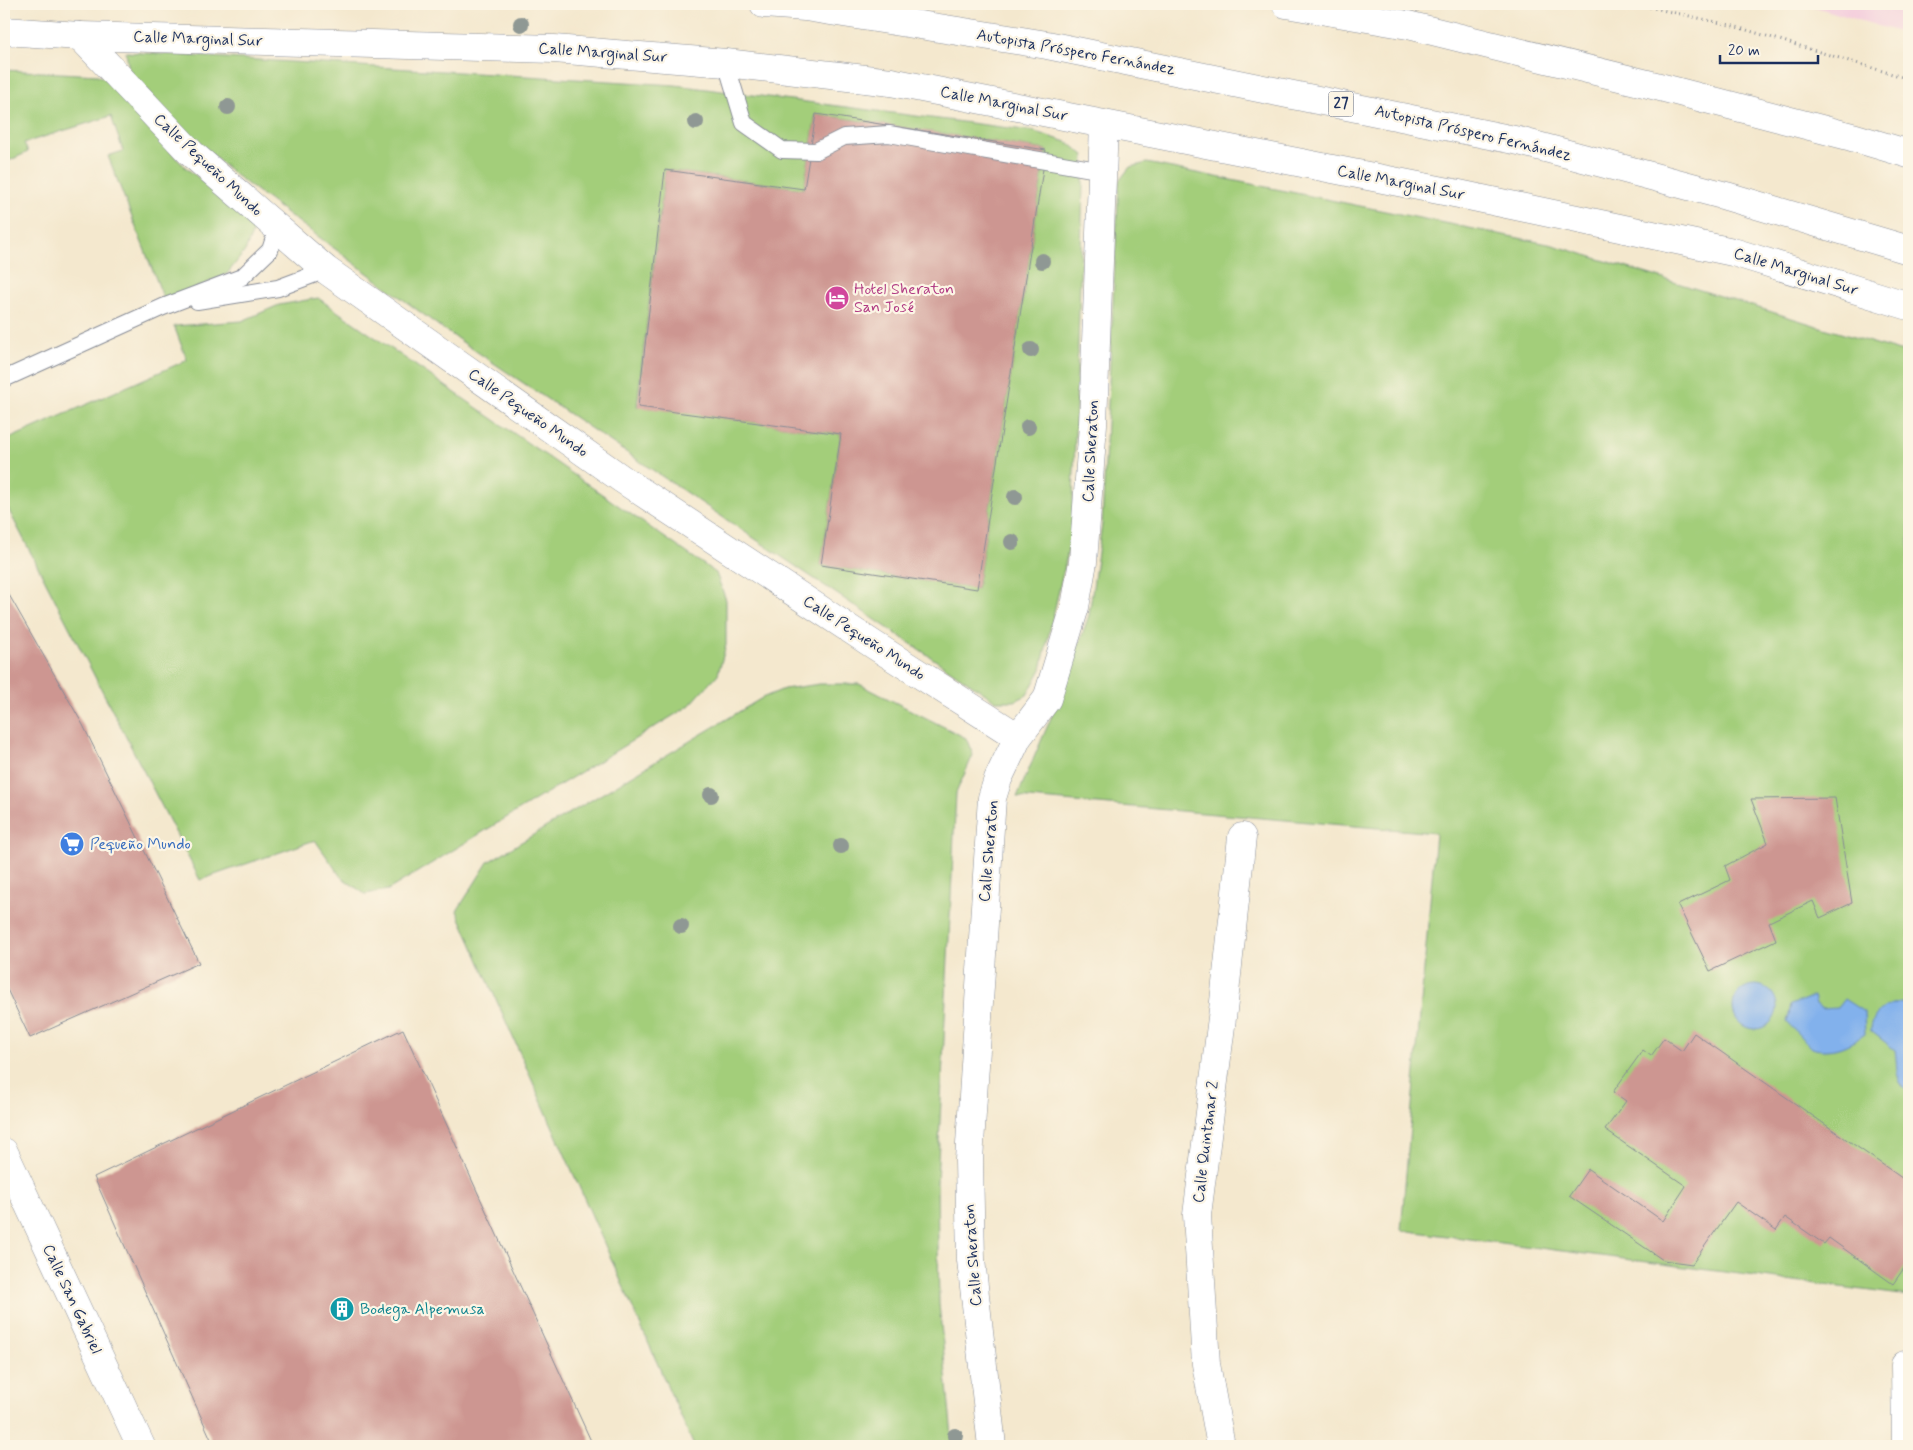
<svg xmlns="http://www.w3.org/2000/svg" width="1913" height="1450" font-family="Mynerve,sans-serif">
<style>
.built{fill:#f4cfdd}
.green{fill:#a3ce7a;stroke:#5f7e6c;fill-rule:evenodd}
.water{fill:#82b1ec;stroke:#4e70a5}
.building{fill:#cd9691}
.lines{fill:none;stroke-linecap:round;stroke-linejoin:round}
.lane-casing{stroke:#888c96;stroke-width:18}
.street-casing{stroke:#888c96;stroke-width:29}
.highway-casing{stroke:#888c96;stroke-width:29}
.path{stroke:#888c96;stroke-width:3;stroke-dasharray:1 4;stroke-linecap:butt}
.lane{stroke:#fff;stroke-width:16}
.street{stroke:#fff;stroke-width:28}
.highway{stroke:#fff;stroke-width:28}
.tree{fill:#8f9894}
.labels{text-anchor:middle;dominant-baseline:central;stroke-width:4.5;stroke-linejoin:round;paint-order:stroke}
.shield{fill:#fcf5e5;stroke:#5e6a86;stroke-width:1}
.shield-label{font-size:15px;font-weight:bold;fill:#1b2f5e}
.street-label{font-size:16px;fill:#1b2f5e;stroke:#fcf5e5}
.hotel-label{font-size:16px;fill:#b23c85;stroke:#fcf5e5;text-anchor:start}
.shop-label{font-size:16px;fill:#366cbe;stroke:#fcf5e5;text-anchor:start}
.culture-label{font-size:16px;fill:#0d838f;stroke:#fcf5e5;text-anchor:start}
</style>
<rect width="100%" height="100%" fill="#fcf5e5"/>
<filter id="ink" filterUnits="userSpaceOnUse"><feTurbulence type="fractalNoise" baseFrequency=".02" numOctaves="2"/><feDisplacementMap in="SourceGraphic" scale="10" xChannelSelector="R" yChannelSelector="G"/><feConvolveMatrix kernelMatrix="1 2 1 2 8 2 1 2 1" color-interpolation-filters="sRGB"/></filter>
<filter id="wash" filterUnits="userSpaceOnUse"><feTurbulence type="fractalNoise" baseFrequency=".0096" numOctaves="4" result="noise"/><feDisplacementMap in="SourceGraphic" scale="20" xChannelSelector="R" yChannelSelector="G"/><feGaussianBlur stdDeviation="1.12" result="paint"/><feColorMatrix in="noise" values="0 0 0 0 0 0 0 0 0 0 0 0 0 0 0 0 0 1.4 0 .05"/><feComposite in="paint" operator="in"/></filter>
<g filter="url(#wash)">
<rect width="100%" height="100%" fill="#f4e8ce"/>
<path class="built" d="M1805,4H1909V35Z"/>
<path class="green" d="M126,52L675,85L1032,131L1067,142L1084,155L1072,533L1041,669L1027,695L1015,701H996L443,329L238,177L177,125L129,70ZM816,114L1046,150L977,589L821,565L841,434L637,406L665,170L804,189Z
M4,70L98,75L112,83L141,121L185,167L256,224L245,251L227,274L165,302L108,156L123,151L111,116L24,143L28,152L4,163Z
M1147,163L1553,245L1909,354V1296L1401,1230L1436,833L1017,797L1063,690L1089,615L1102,524L1119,181L1130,167Z
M318,298L716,573L726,600V645L718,674L689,706L388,890L365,894L341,877L315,840L200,880L4,501V441L187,360L174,326L242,321L279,305Z
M820,684H859L966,738L973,755L956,793L937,1183L939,1304L953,1446H694L457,911L488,862L762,698L784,689Z"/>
<path class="water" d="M1733 1007a22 22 0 1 1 44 0a22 22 0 1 1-44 0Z
M1814,996L1816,1004L1822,1009L1837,1008L1844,999L1864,1012L1865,1034C1848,1046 1831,1054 1811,1048L1787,1022L1791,1005Z
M1902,1002L1909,1004V1092C1894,1082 1898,1067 1895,1050L1871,1031C1871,1014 1886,1003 1902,1002Z"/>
<g id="blocks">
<path class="building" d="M816,114L1046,150L977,589L821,565L841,434L638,407L665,170L804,189Z
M4,586L83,725L199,963L30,1038L4,983Z
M1835,798L1852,903L1820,918L1813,901L1769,922L1776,940L1710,971L1678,905L1730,880L1725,866L1768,843L1751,799Z
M403,1029L591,1441L579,1446H214L94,1177Z
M1694,1033L1909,1183V1261L1893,1284L1829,1238L1824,1244L1785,1217L1776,1230L1736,1202L1692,1264L1663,1260L1569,1196L1588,1169L1663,1221L1686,1186L1605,1130L1626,1101L1613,1092L1643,1050L1651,1056L1664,1038L1682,1051Z"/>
</g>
</g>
<g filter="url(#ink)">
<use href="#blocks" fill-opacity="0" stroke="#888c96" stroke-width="1"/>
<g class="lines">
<defs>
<path id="lane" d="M726,63L744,123L782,150L816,151L844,137L889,134L1103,171
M197,301L278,288L326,270
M4,379L163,307L242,277L270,250L277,229"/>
<path id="street" d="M80,36L554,49L726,63L891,82L1459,194L1733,252L1909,306
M80,36L191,153L326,270L622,479L874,645L1018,737
M4,1152L141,1446
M1905,1365L1906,1446
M992,1446L971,1260L969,1160L990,828L992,798L998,779L1018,737L1047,699L1075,607L1083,562L1093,424L1104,124
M1221,1446L1206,1364L1197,1215L1224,1002L1242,837"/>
<path id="highway" d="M764,4L805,7L1047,45L1519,141L1726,196L1909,250
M1286,4L1408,25L1656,86L1852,137L1909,154
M4,31L80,36"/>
</defs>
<use href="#lane" class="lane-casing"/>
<use href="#street" class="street-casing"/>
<use href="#highway" class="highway-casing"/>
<path class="path" d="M1635,4L1730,25L1909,79"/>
<use href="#lane" class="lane"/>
<use href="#street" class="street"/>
<use href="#highway" class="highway"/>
</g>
<g class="tree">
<circle cx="521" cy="24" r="8"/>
<circle cx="228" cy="107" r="8"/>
<circle cx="696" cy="122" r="8"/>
<circle cx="1042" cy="261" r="8"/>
<circle cx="1031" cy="350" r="8"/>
<circle cx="1028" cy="427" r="8"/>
<circle cx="1015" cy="497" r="8"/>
<circle cx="1012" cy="542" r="8"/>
<circle cx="711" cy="795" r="8"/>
<circle cx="841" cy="846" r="8"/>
<circle cx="681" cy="926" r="8"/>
<circle cx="955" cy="1436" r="8"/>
</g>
</g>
<defs>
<symbol id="hotel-disc" viewBox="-11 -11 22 22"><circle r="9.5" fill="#d1479c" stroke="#fcf5e5"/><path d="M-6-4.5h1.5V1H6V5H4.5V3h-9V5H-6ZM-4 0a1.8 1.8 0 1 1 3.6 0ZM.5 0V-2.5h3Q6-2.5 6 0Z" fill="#fff"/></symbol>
<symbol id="supermarket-disc" viewBox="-11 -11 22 22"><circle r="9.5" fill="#3f7fe0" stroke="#fcf5e5"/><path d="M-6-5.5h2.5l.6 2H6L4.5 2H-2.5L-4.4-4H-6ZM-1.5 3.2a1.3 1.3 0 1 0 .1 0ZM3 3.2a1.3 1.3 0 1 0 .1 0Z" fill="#fff"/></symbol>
<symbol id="building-disc" viewBox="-11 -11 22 22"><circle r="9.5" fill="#0f9aa8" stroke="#fcf5e5"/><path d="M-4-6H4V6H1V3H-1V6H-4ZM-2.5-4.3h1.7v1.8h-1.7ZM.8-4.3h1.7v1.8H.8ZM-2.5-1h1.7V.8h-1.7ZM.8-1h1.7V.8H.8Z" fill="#fff"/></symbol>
</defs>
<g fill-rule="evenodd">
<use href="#hotel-disc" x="823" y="284" width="28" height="28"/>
<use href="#supermarket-disc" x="58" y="830" width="28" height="28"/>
<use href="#building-disc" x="328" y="1295" width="28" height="28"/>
</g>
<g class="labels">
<rect class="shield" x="1328.5" y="91.5" width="25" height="25" rx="4"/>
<g class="shield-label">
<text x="1341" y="104">27</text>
</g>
<g class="street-label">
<text transform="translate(198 39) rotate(2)">Calle Marginal Sur</text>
<text transform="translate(1076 52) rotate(10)">Autopista Próspero Fernández</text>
<text transform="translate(603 53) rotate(4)">Calle Marginal Sur</text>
<text transform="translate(1004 104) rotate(11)">Calle Marginal Sur</text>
<text transform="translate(1473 133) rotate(13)">Autopista Próspero Fernández</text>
<text transform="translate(208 165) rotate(43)">Calle Pequeño Mundo</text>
<text transform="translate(1401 183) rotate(11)">Calle Marginal Sur</text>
<text transform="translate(1796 272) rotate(17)">Calle Marginal Sur</text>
<text transform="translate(528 413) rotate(35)">Calle Pequeño Mundo</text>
<text transform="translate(1091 451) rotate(-87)">Calle Sheraton</text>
<text transform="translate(864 638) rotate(33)">Calle Pequeño Mundo</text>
<text transform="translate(989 851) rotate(-85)">Calle Sheraton</text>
<text transform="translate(1206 1142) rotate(-83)">Calle Quintanar 2</text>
<text transform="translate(973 1255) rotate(-94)">Calle Sheraton</text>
<text transform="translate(72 1299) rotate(65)">Calle San Gabriel</text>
</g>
<g class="hotel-label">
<text x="854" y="289">Hotel Sheraton<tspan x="854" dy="18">San José</tspan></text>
</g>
<g class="shop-label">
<text x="90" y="844">Pequeño Mundo</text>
</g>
<g class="culture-label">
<text x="360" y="1309">Bodega Alpemusa</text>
</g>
</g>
<rect width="1913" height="1450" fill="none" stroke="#fcf5e5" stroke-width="20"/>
<path d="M1720 55v8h98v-8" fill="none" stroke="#1b2f5e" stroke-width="2.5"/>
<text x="1728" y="55" font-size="15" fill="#1b2f5e" stroke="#fcf5e5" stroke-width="4" paint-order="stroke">20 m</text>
</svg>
